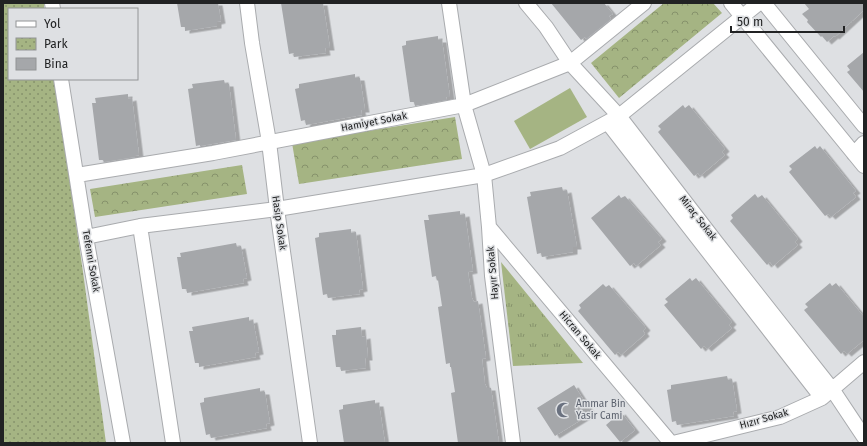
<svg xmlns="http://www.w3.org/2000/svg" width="867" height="446" font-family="'Fira Sans',sans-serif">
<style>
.grass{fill:url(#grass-tufts)}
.forest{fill:url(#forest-crowns)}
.park{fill:url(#park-dots)}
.pitch{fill:#a5b483}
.building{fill:#a5a7aa;filter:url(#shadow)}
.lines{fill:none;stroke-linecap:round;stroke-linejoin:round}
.street-casing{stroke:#a9abae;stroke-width:16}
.street{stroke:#fff;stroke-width:14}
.labels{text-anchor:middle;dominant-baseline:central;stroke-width:3;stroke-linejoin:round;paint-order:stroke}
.street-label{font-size:10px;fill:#212223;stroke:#dee0e3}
.worship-label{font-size:10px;fill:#5b616d;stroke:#dee0e3;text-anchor:start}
</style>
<defs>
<pattern id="grass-tufts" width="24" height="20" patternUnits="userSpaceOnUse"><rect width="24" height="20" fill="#a5b483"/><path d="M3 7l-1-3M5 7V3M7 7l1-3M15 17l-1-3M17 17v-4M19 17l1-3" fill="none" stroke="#86926b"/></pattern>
<pattern id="forest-crowns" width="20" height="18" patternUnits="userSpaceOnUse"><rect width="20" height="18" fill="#a5b483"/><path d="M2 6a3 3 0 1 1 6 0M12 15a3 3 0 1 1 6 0" fill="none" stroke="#86926b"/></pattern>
<pattern id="park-dots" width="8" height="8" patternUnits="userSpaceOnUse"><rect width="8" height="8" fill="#a5b483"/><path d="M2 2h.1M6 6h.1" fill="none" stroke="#86926b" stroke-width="1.8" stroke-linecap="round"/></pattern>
<filter id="shadow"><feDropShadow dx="4.5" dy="2.5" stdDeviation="0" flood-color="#0004"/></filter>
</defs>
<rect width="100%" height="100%" fill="#dee0e3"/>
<path class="grass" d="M501,262L583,363L513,366Z"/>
<path class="forest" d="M664,3H713L722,13L619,98L591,63Z
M455,117L462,159L299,184L292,143Z
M242,165L247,194L95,217L90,189Z"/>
<path class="park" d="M3,3H44V9H9V79H55L83,272L106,443H3Z"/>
<path class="pitch" d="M570,88L587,117L530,149L514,121Z"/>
<path class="building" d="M177,3H218L221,21L217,22V26L185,31V27H181Z
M281,3H323L330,48H325L326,53L294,57V53L289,54Z
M551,3H604L613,14L609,16L611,19L586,39L585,37L581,40Z
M804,3H864V10L835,37L834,36L827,42L822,36L821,37L807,22L808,20L802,14L809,9Z
M438,36V40H442L450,97H446L447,100L415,106L414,102H410L402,46L406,45V41Z
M864,52V92L847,72L850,70L847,66Z
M355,74V78H360L365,110H361L362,115L306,125L305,120L301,121L295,89L299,88V84Z
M224,80L225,84H229L236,140L200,146V145L196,146L188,89L193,88L192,84Z
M128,94V99L132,98L139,155L135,156V157L104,162L103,160H99L92,103H96L95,98Z
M683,105L685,108L689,105L725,149L722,152L725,155L700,176L698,173L694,176L658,132L661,129L658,126Z
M815,146L817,149L820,146L856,191L853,193L856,197L831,217L828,214L825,216L789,172L792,169L789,166Z
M562,187L563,191L567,190L577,247H573V252L542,257L541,253L537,254L527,197L531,196L530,192Z
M755,194L758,198L762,195L798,239L795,242L798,245L773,266L770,262L767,265L730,221L733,218L731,215Z
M619,195L621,198L625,196L662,239L658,242L661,245L636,266L634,263L630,266L591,218Z
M460,211V215L465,214L473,271L468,272L472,298L474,302L478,301L486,358L482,359L485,384L487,388H491L499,443H458L451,393L455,392L451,367H450V363L446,364L438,307L442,306L438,280L437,281L436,276L432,277L424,220H429L428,215Z
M351,229V233L356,232L363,289L359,290L360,294L328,298L327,294L323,295L315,238L319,237V233Z
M236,243L237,247L241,246L247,278L243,279L244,283L187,293V289H182L177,257H181L180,253Z
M690,278L692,281L696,278L732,322L729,325L732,328L707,349L704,346L701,349L664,305L668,302L665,299Z
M830,283L832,286L836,283L864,317V340L847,354L844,351L841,354L804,310L808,307L805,304Z
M603,284L606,287L609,285L646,328L643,331L645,334L621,355L618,352L615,355L578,311L581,308L579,305Z
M249,317V321L253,320L259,352L255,353L256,357L199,367V363H195L189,331H193L192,327Z
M361,327L362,337L366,336L368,358H365L366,368L341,371V367H336L332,335H336V330Z
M727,376L728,380L732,379L736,404L737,411L733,412L734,416L677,425L676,421L672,422L667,390L671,389V385Z
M574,385L592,413L555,436L537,408Z
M260,388V392H265L268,411L270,423L266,424L267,428L211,438L210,434L206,435L200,403L204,402V398Z
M375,400V404H379L385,443H344L339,410L343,409V405Z
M621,412L635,430L620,442L606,425Z"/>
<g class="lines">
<defs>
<path id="street" d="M52,3L53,9
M247,3L252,43L269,142L277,209L310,443
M449,3L464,105L484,175L489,227L492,276L513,443
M526,3L546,27L570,63L619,116L716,242L832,389L864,437
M731,3L864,166
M764,3L864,126
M61,79L86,237L123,443
M608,123L822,398
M854,154L864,143
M77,175L213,153L464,105L570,63L644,3
M140,226L173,443
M489,227L671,443
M86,237L140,226L277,209L484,175L560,148L619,116L759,3
M673,443L780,417L822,398L864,362"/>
</defs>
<use href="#street" class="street-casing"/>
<use href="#street" class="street"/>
</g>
<defs>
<symbol id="mosque-bare" viewBox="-9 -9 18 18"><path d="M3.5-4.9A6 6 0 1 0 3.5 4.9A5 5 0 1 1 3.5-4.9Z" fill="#6b7280" stroke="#dee0e3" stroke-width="2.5" paint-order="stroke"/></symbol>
</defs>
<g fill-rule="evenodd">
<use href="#mosque-bare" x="553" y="399" width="22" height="22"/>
</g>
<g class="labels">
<g class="street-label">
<text transform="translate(374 122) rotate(-11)">Hamiyet Sokak</text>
<text transform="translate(698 218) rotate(52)">Miraç Sokak</text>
<text transform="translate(279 223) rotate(82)">Hasip Sokak</text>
<text transform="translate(91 261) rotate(80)">Tefenni Sokak</text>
<text transform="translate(493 273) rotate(-95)">Hayır Sokak</text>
<text transform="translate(580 335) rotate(50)">Hicran Sokak</text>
<text transform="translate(764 419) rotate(-16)">Hızır Sokak</text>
</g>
<g class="worship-label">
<text x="576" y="404">Ammar Bin<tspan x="576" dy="12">Yasir Cami</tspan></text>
</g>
</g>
<rect width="867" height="446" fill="none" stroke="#212223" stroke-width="8"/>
<rect x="8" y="8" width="130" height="72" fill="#dee0e3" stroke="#929496"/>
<rect x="16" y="21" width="20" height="6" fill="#ffffff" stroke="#929496"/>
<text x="44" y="28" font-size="12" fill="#212223">Yol</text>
<rect x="16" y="38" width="20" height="12" fill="url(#park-dots)" stroke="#929496"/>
<text x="44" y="48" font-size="12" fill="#212223">Park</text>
<rect x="16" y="58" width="20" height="12" fill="#a5a7aa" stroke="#929496"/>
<text x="44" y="68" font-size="12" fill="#212223">Bina</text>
<path d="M731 26v6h113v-6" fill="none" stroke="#212223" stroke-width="2"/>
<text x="737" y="26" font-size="12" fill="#212223" stroke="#dee0e3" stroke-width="3" paint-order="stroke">50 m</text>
</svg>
